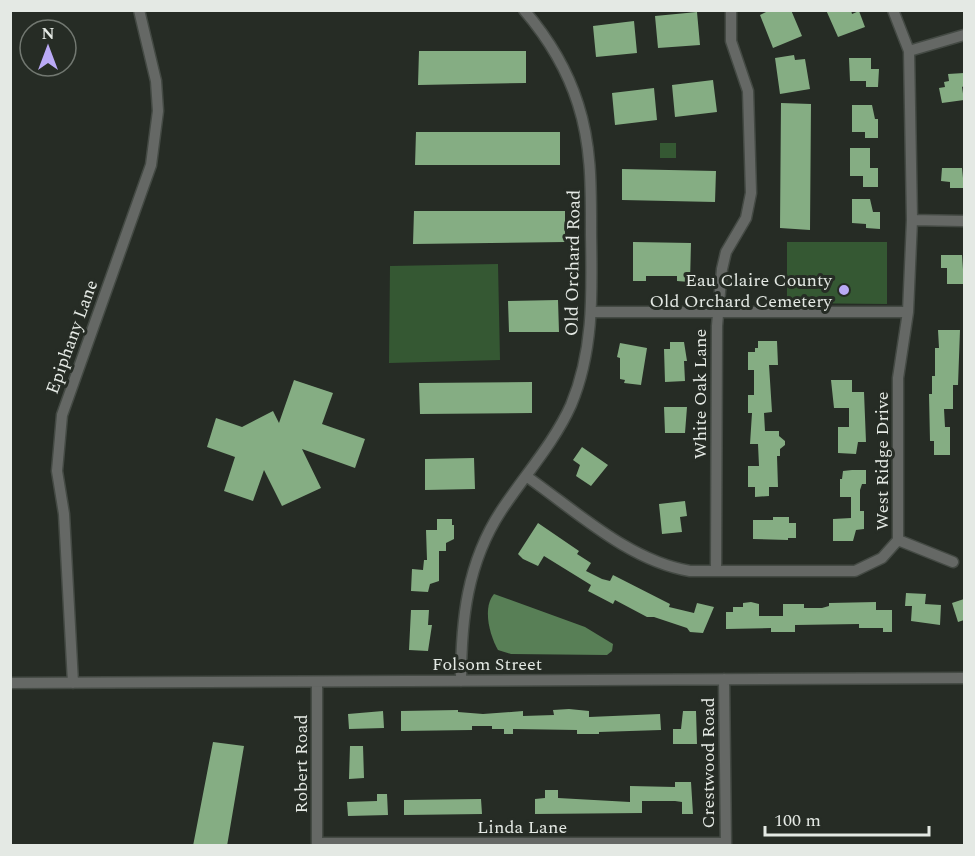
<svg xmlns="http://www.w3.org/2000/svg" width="975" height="856" font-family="Spectral,serif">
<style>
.green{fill:#355833}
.water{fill:#587f56}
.building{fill:#85ad83}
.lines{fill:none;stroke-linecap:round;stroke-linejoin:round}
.minor-casing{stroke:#444a44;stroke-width:13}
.minor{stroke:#656865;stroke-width:10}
.poi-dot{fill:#baaaf6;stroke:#262c25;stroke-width:2}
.labels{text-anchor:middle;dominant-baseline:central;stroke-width:6;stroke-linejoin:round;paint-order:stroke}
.street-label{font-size:18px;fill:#e4e9e4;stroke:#262c25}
.poi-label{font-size:18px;fill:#e4e9e4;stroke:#262c25;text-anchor:end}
</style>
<rect width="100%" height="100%" fill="#262c25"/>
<path class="green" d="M660,143H676V158H660Z
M787,242H887V304L787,303Z
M498,264L500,360L389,363L390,266Z"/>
<path class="water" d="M494,594L585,627L613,644L612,651L607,655L511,654L498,650C490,636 482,608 494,594Z"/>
<path class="building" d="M770,10H791L802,36L773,48L760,15Z
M826,10H851L852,14L859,11L865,27L838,37Z
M697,12L700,45L658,48L655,16Z
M634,21L637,53L596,57L593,26Z
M419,51H526V83L418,85Z
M794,55L795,60L805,59L810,89L780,94L775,58Z
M849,58H871V69H879L878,87H866V81H850Z
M964,73V86L962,87L964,100L942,103L939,88L945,87L944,82L949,81L948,74Z
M713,80L717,112L675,117L672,85Z
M654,88L657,120L615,125L612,93Z
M781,103L811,104L810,230L780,228Z
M852,105H872L875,119H878V138H865V132H852Z
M416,132H560V165H415Z
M850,148H870V168H878V187H863V176H850Z
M942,168H962L964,188H950V182L941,181Z
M622,169L716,171L715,202L622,200Z
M852,199H870L873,212H880V229L866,228V224L852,223Z
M414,211H565V242L413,244Z
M633,242L691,243L690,282L677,281V276H646V281H633Z
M941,255H962L964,284H947V268H941Z
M558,300L559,332H509L508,301Z
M938,330H960L958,385H953V409H944L945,427H950V455H934V441H930L929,394H932V376H935V348H939Z
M758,341H777L778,365H769L772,412L764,413L765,431H779V436L785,441V445L780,449V456H777L778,487H769V496L755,497V487H748V466H759L758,444H750L752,413H748V395H754V370H748V352H755V348H758Z
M670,342H684L687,361H684L685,381L665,382L664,349H670Z
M620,343L647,348L641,385L624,383L625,380L620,379V358L617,357Z
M294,380L333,393L322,424L365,439L355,468L302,449L321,488L282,506L264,470L253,501L224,491L235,457L207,447L216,418L242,427L273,411L279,423Z
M831,380H852V392H864L866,442H858L856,454L838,453V427H849V408H834Z
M532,382V413L420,414L419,383Z
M664,407H687L685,433H665Z
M582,447L608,465L591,486L576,476L580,465L573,460Z
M474,458L475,489L425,490V459Z
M852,470H866V484H862L860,490V511H864V529L856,530L853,541H833V519L851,518V497H840V479H842L843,471Z
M685,501L687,516L680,517L682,532L662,534L659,504Z
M773,517H789V523H796V538H788V540L753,539V520H773Z
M437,519H452V525H454V539L446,543V551H439V581L430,584L428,592L411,591L412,569L423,570L424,560H427L426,530H437Z
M538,523L579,551L577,554L591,563L586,571L602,579L610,581L613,575L670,604L669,607L694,613L697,603L714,607L703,633L690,632L687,628L654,617H647L615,600L613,604L588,591L591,585L544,556L538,566L523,559L518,554Z
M906,593L926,594L925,604L941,605L940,625L911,621L912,606H905Z
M964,599V620L958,622L952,603Z
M751,602L759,604V616H783V604H804V608H822L829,606V603L876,602V610H892V632H883V628H859V624L795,625V632H771V628L726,629V612H733V607H743V603Z
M411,610H429L428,625H432L428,651L409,650Z
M569,709L589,711V717L660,714L661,730L599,732V734H577V730L513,729V734H504V729H492V726H472V730L401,731V711L458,710V712L483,714L523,711V716L554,715L553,710Z
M383,711L384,728L349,729L348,714Z
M683,711H696L697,744H673V729H681Z
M213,742L244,746L227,846H193Z
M350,746H363L364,778L349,779Z
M675,782H691L693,814H682V802L675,801H642V813L535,814V799L545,798V790H558V798L630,802V786L675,787Z
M377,794H387L388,815L348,816L347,802L377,801Z
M481,799L482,814L404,815V800Z"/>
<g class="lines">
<defs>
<path id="minor" d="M909,51L964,35
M912,220L964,221
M592,312H908
M526,476C576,511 629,561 690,571H855L882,558L898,540V378L908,312L912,220L909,51L893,10
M898,540L953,562
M716,571L717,326L722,269L726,252L746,218L751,193L748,91L731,41V10
M724,679L726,846
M461,681C461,620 467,563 501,511C524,476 554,443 571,405C594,350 592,293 591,235C591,190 592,147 578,104C567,69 548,38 524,10
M317,682V846
M10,683L964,678
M73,683L64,514L57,471L62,415L151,165L158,111L156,81L139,10
M317,843H726"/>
</defs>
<use href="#minor" class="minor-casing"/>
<use href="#minor" class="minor"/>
</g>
<circle class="poi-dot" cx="844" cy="290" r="6"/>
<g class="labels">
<g class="street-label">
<text transform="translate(573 263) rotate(-89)">Old Orchard Road</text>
<text transform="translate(72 337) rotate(-70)">Epiphany Lane</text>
<text transform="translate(700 394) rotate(-90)">White Oak Lane</text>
<text transform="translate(882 461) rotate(-90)">West Ridge Drive</text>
<text x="487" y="664">Folsom Street</text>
<text transform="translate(708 763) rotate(-90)">Crestwood Road</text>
<text transform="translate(301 764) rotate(-90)">Robert Road</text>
<text x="522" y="827">Linda Lane</text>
</g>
<g class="poi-label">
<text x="832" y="280">Eau Claire County<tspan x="832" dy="21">Old Orchard Cemetery</tspan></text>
</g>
</g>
<rect width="975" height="856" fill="none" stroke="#e4e9e4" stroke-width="24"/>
<g transform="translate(48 48)"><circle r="28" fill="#262c25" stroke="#727871" stroke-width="1.5"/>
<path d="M0-4.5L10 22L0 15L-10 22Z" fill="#baaaf6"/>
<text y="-9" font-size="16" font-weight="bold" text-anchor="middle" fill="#e4e9e4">N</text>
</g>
<path d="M765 826v9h164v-9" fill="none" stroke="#e4e9e4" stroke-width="3"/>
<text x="774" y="826" font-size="18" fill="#e4e9e4" stroke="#262c25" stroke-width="4.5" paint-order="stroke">100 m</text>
</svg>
